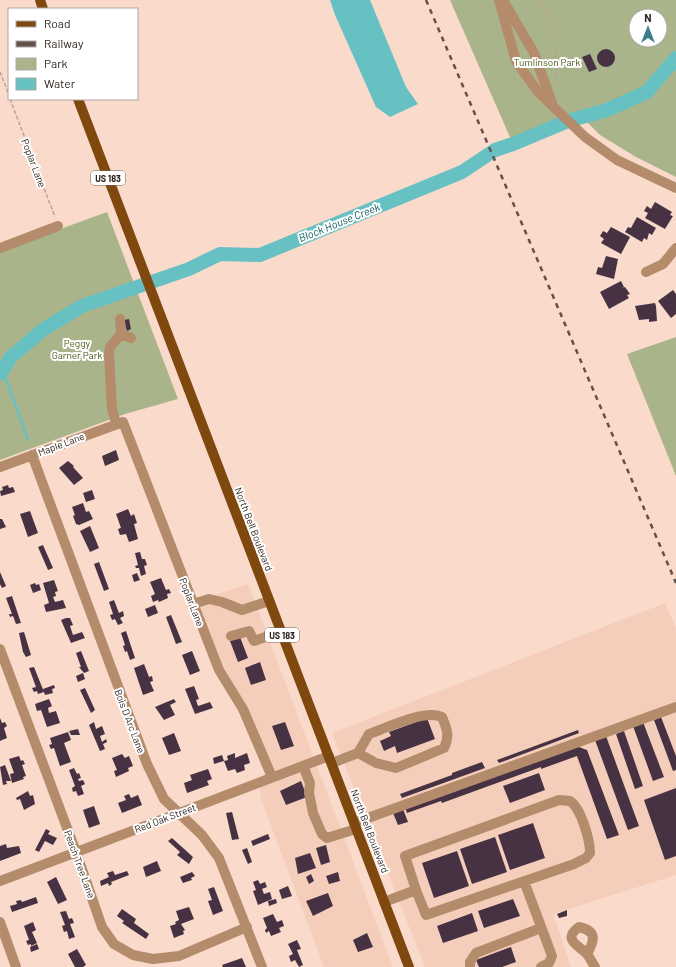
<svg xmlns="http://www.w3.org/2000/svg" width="676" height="967" font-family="Barlow,sans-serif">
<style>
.built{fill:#f5cebb}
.green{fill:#aab48a;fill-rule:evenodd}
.water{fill:#67c1c3}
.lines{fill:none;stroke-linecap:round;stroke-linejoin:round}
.stream{stroke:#67c1c3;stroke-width:2.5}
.river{stroke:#67c1c3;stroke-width:14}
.building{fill:#473244}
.path{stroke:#bca296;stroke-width:1.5;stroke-dasharray:4 2;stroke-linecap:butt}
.minor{stroke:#b48c6c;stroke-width:10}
.major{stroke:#7e480e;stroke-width:10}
.rail{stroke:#63524a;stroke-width:2.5;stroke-dasharray:5 5;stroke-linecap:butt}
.labels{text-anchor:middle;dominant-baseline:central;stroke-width:4;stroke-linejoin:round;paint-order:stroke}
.shield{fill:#fff;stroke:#6e6662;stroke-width:1}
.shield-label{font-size:9px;font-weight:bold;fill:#30241f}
.park-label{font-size:10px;fill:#4e5a14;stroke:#fff}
.street-label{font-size:10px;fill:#30241f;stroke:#fff}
.water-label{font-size:11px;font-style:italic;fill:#0a5b5c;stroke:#fff}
</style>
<rect width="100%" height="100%" fill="#fadacb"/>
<path class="built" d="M248,584L393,967H324L261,799L259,788L271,783L189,604Z
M665,603L676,628V875L553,914L571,967H425L332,733Z"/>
<path class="green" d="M450,0H676V177L636,157L600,135L581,116L513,144ZM636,16H660V40H636Z
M107,212L178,399L125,414L0,460V251Z
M676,337V476L627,354Z"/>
<path class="water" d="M330,0H370L406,87L418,104L390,117L376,107L335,15Z"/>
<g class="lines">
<path class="stream" d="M3,370L28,440"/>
<path class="river" d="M0,374L11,357L44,329L82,306L189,269L220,254L260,255L462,172L495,150L513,144L568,121L607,110L647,92L676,58"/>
</g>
<path class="building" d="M597 58a9 9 0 1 1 18 0a9 9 0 1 1-18 0Z
M590,54L597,69L589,72L582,57Z
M655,202L672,212L670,215L673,216L665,229L645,218L648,213L644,211L647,206L651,209Z
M637,217L656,228L652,235L649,233L647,240L644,238L642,242L625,232L628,227L631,228Z
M611,227L630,237L621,254L601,243L604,239L600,236L603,231L607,233Z
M606,256L618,259L614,279L596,274L598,267L602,268Z
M621,281L624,287L621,288L625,287L630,294L627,295L629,298L609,309L600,292Z
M673,290L676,294V314L671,318L658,301Z
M655,303L656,306L657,321L649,322V319L639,320L635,306Z
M129,319L131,329L127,331L124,320Z
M116,450L119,460L105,466L102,456Z
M68,461L74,466L73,467L83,478L74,485L59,468Z
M8,485L9,488L13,487L15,492L1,496L0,491L3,490L2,487Z
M92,490L95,499L86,502L83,493Z
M83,503L86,512L89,511L93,519L79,525L76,524L73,516L75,515L72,507Z
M128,509L131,516L134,514L137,523L134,524L138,539L129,542L126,534L120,535L118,529L121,528L116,514Z
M30,511L38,533L28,537L20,514Z
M0,519H2L6,527L0,529Z
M90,526L99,548L90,552L80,531Z
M43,545L53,568L48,570L38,547Z
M140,552L142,559H145L147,565L144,566L146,574L141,576L139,568H136L135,566L138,565L135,553Z
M99,562L109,589L104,591L94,564Z
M0,572L6,586L2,588L0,584Z
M137,573L140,580L134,582L132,575Z
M161,578L166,590L169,589L171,593L167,594L168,598L159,602L158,600L153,602L151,596L155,594L150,582Z
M54,580L58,591L55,592L56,596L53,597L55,602L63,600L66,608L46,612L44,605L49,603L43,583Z
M35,583L36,585L39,584L41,590L33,593L30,585Z
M12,596L21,623L16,624L13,616L10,617L9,614H12L6,598Z
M114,600L119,613L123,611L124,616L120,618L123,623L118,625L115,619L112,620L110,615L113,614L109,602Z
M155,605L158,613L148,617L145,609Z
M171,615L182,642L176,644L166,617Z
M66,618H70L73,625L70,626L73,635L82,632L85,638L71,643L61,620Z
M126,631L135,658L130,660L127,651L125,652L123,646L125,645L121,633Z
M24,632L31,655L26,657L23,652L19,633Z
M240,637L248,658L238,662L230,641Z
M81,651L89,671L84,673L79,667H81L76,653Z
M192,651L200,671L190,675L182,655Z
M260,662L266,680L251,685L245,668Z
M144,664L149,677L152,676L153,681L150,682L154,691L143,695L134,668Z
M34,667L44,692L38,694L37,691L34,692L32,688L36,687L29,668Z
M83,673L85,679L78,682L76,676Z
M54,685L55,688L52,689L53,693L45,695L43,689Z
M194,686L199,699L196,700L198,706L210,702L213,708L195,714L185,689Z
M85,688L95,710L91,713L80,690Z
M49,699L52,706L48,708L49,713L56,711L60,723L47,727L41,710L37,711L35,704Z
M174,699L176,702L170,705L175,715L164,720L155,707Z
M661,717L676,756V770L673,771L654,720Z
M0,718L2,723L5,722L7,726L4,728L7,738L0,741Z
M427,718L435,739L397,753L395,746L384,751L380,741L391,736L389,732Z
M94,722L96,729L102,726L105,734L100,736L102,742L106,739L107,742L103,744L105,749L100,751L89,725Z
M285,722L294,746L281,750L272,726Z
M643,722L664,777L653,781L633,726Z
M78,729L80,735H71L69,731Z
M578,730L579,733L499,763L497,760Z
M624,731L643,786L635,789L616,734Z
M68,732L71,740L64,743L71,762L60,766L54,748L51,749L49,745L52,744L50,738Z
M174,733L181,751L169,755L162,738Z
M606,736L639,826L628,830L595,740Z
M576,746L587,750L619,835L607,839L577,756L541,769V767L442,803L441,801L407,813L405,808Z
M235,753V758L247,753L250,763L244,765L245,770L237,773L235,769L228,771L224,761L228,760L227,756Z
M122,754L125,758L129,756L133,766L128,768L129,771L116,777L114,771L117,770L112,758Z
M222,755L224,761L214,764L213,758Z
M19,756L21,761L23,760L25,764L22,765L26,776L23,777L24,779L12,783L10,774L14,773L9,759Z
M482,762L485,768L402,798L400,794L452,775V773Z
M5,765L11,781H6L7,784L3,785L0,767Z
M74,768L77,774L79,773L81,778L78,779L79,781L83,780L85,784L81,786L84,794L78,796L76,791L73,792L72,788L75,786L69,770Z
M208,769L212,779L207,781L209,785L187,793L184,783L192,780L190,775Z
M539,773L545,790L510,803L503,786Z
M301,781L307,797L286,805L280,791Z
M676,788V856L665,860L644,800Z
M28,791L30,796L33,795L35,804L24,810L20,799L17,800L16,798Z
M129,794L131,798L138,795L142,805L122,813L118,803L126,800L124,796Z
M94,806L100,824L89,828L83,810Z
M403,809L408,822L398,825L393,813Z
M232,812L239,839L232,840L226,813Z
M533,823L545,858L510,870L498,835Z
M46,829L50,831L48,834L57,838L53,845L45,841L39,852L35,850Z
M268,834L270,839L253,846L251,841Z
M495,837L507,872L472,884L460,849Z
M172,838L193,857L189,864L177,855L180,852L168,841Z
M6,844L7,848L19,846L21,853L0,861V846Z
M326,845L330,862L321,865L316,848Z
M247,848L252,862L248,864L242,850Z
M457,851L469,886L434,898L422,863Z
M310,853L316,868L298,874L295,858Z
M157,861L161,871L146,877L143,867Z
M113,871L115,875L127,871L129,875L111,882L112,884L109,886L108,883L101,886L100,881L109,877L107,873Z
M192,872L195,876L191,878L192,880L183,883L180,877Z
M338,872L340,881L329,884L326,876Z
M311,874L314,881L309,884L306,877Z
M56,877L67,900L58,904L47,882Z
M258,880L260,884L265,882L267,887L262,889L264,894L270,892L272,899L258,905L253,891L256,890L253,882Z
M288,886L292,896L282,899L279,890Z
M214,887L223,911L213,915L208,901L212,900L208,889Z
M328,893L333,906L313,916L306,901Z
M36,897L38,903L12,912L10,906L17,904L16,901L21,900L22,902Z
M276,899L277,903L269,906L268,901Z
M513,899L520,916L484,928L478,911Z
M189,907L194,919L181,924L185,930L183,931L184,934L174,938L170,926L176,924L175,922L179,920L176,911Z
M122,909L136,919L134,923L149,934L146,939L122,923L124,921L117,916Z
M567,910V916L559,918L557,914Z
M66,911L69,919L72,918L74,923L70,924L75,937L69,939L67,931L64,932L62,926L65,925L60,912Z
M472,913L478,931L443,943L437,926Z
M273,914L277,922L282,920L284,926L279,928L281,932L271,936L269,931L266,933L265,930L267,928L263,918Z
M33,922L36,930L32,932L37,943L31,946V944L28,945L26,941L29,940L24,926Z
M367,933L373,947L358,952L353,940Z
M297,940L301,949L297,950L303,965L299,967L295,960L291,962L289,956L293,954L288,944Z
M37,944L39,949L31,952L30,947Z
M511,947L516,962L502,967H479L476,960Z
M77,949L86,965L83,967H75L68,954Z
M242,958L246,967H223L222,965Z"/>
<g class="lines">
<path class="path" d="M536,0C560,14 556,61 556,86
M0,72L9,95
M10,99L55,217"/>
<path class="minor" d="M499,0L516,61L538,92L585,137L617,160L676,188
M504,2L534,53L552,103
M0,248L58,226
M646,272L663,264L676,248
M121,334L131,338
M116,423L112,409L109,354L110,347L121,334L120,319
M32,455L147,764L164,799L202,835L219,858L262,967
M0,467L123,422L219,670L243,709L272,777
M193,604L209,599L222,602L242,610L269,601
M231,636L249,631L254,641L280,632
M0,649L76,852L102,927L114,944L133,955L153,959L179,956L247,927
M332,763L358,753L376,763L396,768L444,748C450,736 447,729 442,717C424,709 387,728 369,734L358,753
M303,766L310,783L309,793L313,813L322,834L327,838L356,829
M354,823L676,707
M0,881L329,756
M524,881L552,956L549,963L541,967
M384,902L416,890L405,856L559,800L570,801C581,808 590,840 590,853L586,858L574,864L426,915L416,890
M0,922L16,967
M587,954C595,940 597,931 579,927C562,939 578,945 586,953C590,957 592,963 595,967
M470,967V962L476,953L541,928"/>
<path class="major" d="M40,0L43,9
M78,99L409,967"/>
<path class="rail" d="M426,0L676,583"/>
</g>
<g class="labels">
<g class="shield">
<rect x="91" y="171" width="34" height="14" rx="3"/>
<rect x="265" y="628" width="34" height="14" rx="3"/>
</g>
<g class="shield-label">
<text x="108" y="178">US 183</text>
<text x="282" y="635">US 183</text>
</g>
<g class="park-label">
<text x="547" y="62">Tumlinson Park</text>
<text x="77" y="343">Peggy<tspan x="77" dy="12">Garner Park</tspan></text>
</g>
<g class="street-label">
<text transform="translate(34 163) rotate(69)">Poplar Lane</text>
<text transform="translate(61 444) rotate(-21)">Maple Lane</text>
<text transform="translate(254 529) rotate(69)">North Bell Boulevard</text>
<text transform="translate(192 602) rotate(69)">Poplar Lane</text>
<text transform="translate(130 721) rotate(69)">Bois D Arc Lane</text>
<text transform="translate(165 818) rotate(-21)">Red Oak Street</text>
<text transform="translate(370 831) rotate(69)">North Bell Boulevard</text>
<text transform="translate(80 864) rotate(70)">Peach Tree Lane</text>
</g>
<g class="water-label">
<text transform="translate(339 222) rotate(-22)">Block House Creek</text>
</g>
</g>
<rect x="8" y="8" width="130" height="92" fill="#ffffff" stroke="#aca7a5"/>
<rect x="16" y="21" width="20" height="6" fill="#7e480e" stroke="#aca7a5"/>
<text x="44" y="28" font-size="12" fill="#30241f">Road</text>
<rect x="16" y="41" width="20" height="6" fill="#63524a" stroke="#aca7a5"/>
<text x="44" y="48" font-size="12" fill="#30241f">Railway</text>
<rect x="16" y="58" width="20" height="12" fill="#aab48a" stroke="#aca7a5"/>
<text x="44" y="68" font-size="12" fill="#30241f">Park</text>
<rect x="16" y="78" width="20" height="12" fill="#67c1c3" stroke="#aca7a5"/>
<text x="44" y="88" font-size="12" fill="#30241f">Water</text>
<g transform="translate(648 28)"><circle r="19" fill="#ffffff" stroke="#aca7a5"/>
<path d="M0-3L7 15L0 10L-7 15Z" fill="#3b7f8d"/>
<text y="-6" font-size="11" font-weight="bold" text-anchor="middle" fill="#30241f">N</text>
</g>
</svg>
